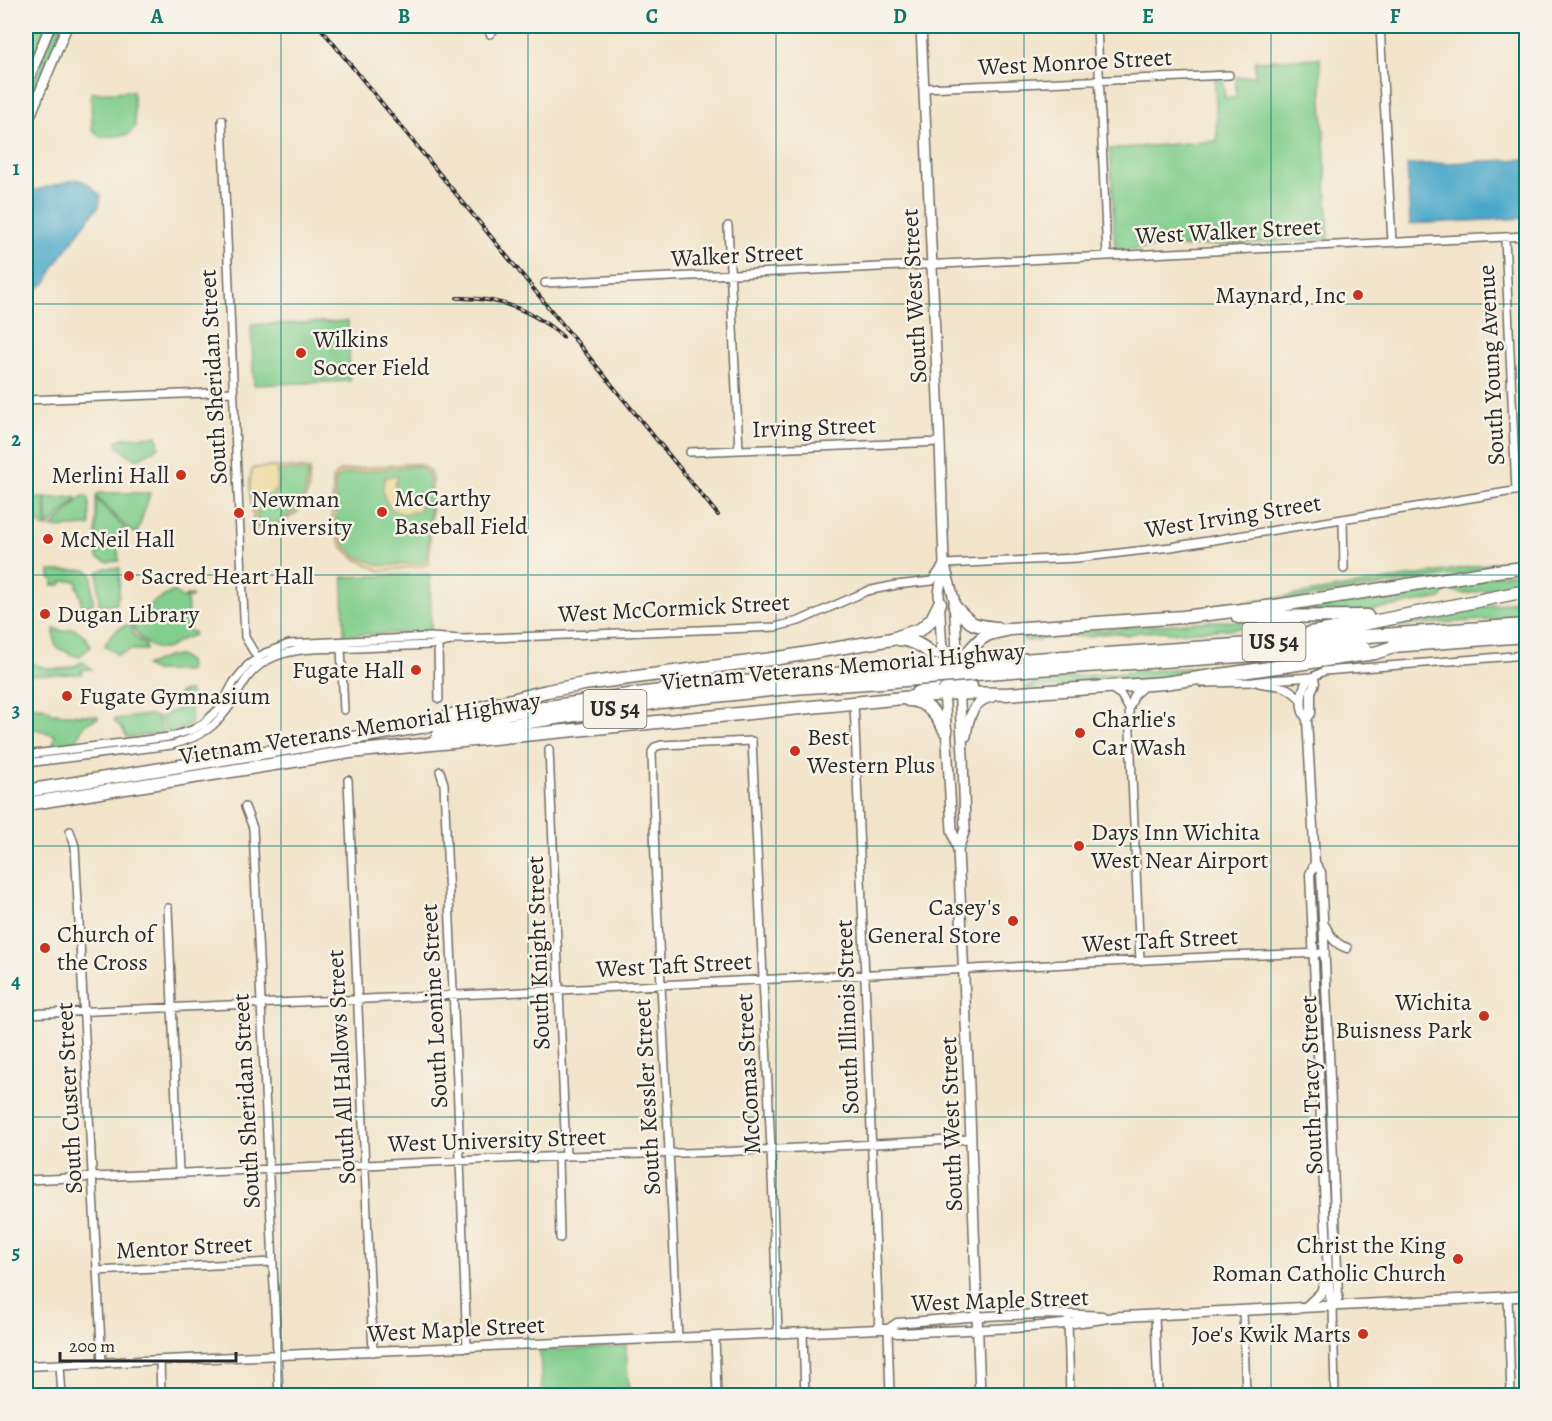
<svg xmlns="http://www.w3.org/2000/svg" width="1552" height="1421" font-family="Alegreya,serif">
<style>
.green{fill:#82ce8d;stroke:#567c5c;stroke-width:1.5}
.sand{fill:#eeda9e;stroke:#8c8264;stroke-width:1.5;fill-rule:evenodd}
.water{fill:#4aa7c9;stroke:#3a697a;stroke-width:1.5}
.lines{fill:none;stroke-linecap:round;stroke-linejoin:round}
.minor-casing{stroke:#716c63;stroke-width:10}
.tertiary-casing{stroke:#716c63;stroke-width:11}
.secondary-casing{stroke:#716c63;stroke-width:12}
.motorway-casing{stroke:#716c63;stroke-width:15}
.minor{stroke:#fff;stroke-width:7}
.tertiary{stroke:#fff;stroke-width:8}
.secondary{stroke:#fff;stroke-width:9}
.motorway{stroke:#fff;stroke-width:12}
.rail-casing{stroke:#2b2b2b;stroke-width:4}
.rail{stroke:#f7f3e8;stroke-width:1.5;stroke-dasharray:4.5;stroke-linecap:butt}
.motorway-bridge-casing{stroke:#716c63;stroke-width:15;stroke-linecap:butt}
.motorway-bridge{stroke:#fff;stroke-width:12}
.grid{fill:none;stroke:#0f766e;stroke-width:1.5;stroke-opacity:0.55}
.poi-dot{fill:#c8321e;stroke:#f7f3e8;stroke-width:2}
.labels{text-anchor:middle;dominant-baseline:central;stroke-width:5;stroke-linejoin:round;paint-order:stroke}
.shield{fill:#f7f3e8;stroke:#686764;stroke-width:1.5}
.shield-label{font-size:22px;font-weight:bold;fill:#2b2b2b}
.street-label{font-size:24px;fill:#2b2b2b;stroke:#f7f3e8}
.poi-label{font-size:24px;fill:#2b2b2b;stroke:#f7f3e8;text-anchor:start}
.neatline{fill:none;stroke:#0f766e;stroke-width:2}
.grid-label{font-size:20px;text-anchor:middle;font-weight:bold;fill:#0f766e}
</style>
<rect width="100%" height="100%" fill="#f7f3e8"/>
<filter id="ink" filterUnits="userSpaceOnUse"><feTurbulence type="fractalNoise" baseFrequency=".0167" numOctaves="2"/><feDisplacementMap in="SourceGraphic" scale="12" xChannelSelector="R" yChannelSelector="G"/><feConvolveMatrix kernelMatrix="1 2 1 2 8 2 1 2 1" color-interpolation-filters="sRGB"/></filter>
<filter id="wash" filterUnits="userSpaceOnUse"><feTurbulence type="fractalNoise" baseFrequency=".008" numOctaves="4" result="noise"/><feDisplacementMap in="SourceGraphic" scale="24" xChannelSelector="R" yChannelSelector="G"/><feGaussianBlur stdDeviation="1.35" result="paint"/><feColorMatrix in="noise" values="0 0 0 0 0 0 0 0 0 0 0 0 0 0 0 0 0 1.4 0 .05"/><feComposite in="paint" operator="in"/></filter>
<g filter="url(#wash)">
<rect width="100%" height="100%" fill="#f2e4ca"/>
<path class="green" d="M32,26H46L26,74V43Z
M55,26H62L26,117V98Z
M1320,58L1329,239L1120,250L1115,246L1110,149L1217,141L1215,78L1223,81L1225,98H1236V77L1255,76V61Z
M133,91L135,127L128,135L100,137L92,129L91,93Z
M348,321L350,381L254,385L251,325Z
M157,436L159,447L138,459H135L118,447L117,440L122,439V438Z
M416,464C426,466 430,469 432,479L429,564L422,566L381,571L354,558L342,546L332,522L333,479L340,471L392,465Z
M280,467L310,470L308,493L297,512L279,525L255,528C253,513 245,479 254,468Z
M98,493H150L137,534L129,530L99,500L96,496Z
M86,496L89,499L90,526L52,528L81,497Z
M76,497L77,499L48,527L46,498Z
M45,498L46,527L44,528L26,512V499Z
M96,498L125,529L120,533L118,537L96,541Z
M117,539L119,561L106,562L97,558L96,545Z
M1526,558V564L1238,608L1183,613Z
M106,568H120L119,596L117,597V604L99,605L98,572Z
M87,570L92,574L93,605L81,606V595L79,594V588H77V581C72,580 67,581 61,582V585H53V579L50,578V571Z
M1526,571V582L1466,594L1446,590L1442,598L1365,611L1336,613L1268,610Z
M430,574L431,632L344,635L343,577Z
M174,591L180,597L184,599L186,595H192V598H187L189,631L194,632V635C188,637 182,639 177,642C174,644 172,647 168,648C152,653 137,637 132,624L143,615L153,602Z
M1526,599V617L1386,627L1385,625Z
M1211,621L1272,622L1273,623L1271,626L1168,633L1166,631L1140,632L1127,635L1118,633L1098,634L1090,637L1068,636L1026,641L1021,636Z
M130,624L134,635L145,645L146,650H130L118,655L105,646C109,633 118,628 130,624Z
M54,629C58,629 60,631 64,631C67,631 70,629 73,629C82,631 87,639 91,646L79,657L67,653V651C52,650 55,641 54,629Z
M169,656H179L188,661L189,671H155L145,666Z
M83,662L92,669L81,670L82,674L28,675L29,690H26V666L32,663C49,672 66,671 83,662Z
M1255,663V667L1181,678L1024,689L1041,679Z
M183,691H190L191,725L180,730L166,732L160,717L184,706L178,693H183Z
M26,700H29L30,707H41L50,710V713L98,716V718C85,722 78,730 77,744L53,747L55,735L26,726Z
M149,715L157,717L163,733L127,738L122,728L114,721L115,719Z
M626,1346L629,1395H542L540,1351Z"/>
<path class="sand" d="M416,464C426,466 430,469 432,479L429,564L422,566L381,571L354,558L342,546L332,522L333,479L340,471L392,465ZM417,466C421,468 426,469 428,474C433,485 428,543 427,559L422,563L381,566L356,556L345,545L336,522L335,480L343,474L393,468Z
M280,467L310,470L308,493L297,512L279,525L255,528C253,513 245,479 254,468ZM276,470L308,472L305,494L295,510L278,523L258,525L253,493L267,496L276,490L278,479Z
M397,476V481L395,483V499L398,502L414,501L416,499H420V510C414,512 407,515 401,513C385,510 380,491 385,477Z"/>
<path class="water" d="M1526,159V218L1410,224L1407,165Z
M77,179L87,183L101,196L99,206L83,226L54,267L47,282L32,292L26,299V195L32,191Z"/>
</g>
<g filter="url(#ink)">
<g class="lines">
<defs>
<path id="minor" d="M1097,26L1107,256
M1380,26L1392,242
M490,34L497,26
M924,88L1229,75
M222,120L236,451L245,637L261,664
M728,226L739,450
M1505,237L1516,491
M545,283L1526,236
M26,400L233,392
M690,452L940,442
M1343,519L1344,569
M438,644L439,699
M341,648L344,710
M1202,683L1253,682L1268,680L1313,677L1324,671L1337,670L1526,655
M1259,683C1281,688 1285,682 1302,701
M1112,689L1121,695L1129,709L1140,961
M854,703L879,1329
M1129,709L1135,694L1143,687
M549,749L566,1156
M26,755L169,737L192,730L203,724L220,708L234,682L248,665L265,653L289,644L430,637L462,639L775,627L799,621L867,591L896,585L932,581L944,564L1077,558L1171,547L1526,489
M26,763L172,745C200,737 217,727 233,701C241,688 247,674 260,665C286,645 326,649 358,648C382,647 406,646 431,645L451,641
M440,771L444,784L458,1105L467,1348
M348,780L373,1352
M245,807L253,828L279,1396
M70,831L75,846L102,1364
M168,908L179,1173
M26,1014L502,993L1226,956L1325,953
M558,1157L560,1238
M26,1180L566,1156L720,1152L971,1139
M97,1271L273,1262
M1508,1297L1511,1396
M1333,1306L1335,1396
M1243,1310L1246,1396
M1155,1315L1158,1396
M1068,1320L1070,1396
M888,1329L890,1396
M803,1332L805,1396
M715,1336L717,1396
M678,1338L655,860L652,752L655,747L661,745L752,741L771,1149L778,1333
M160,1361L161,1396
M60,1365L62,1396"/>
<path id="tertiary" d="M1313,677L1308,679C1301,691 1298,708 1307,719L1315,863L1310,874L1328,1275L1330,1297L1333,1306
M1307,719L1311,713V692L1315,683L1313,677
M1315,863L1321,872L1329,1053L1338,1297L1333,1306
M1325,926C1331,937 1335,944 1347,948
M888,1329L897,1323C965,1317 1034,1311 1102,1316
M26,1366L879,1329H888L897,1333C969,1329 1043,1330 1114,1317"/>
<path id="secondary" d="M921,26L940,442L944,564L939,593L942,654
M26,86L50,26
M26,126L67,26
M945,566L954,599L963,756L965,829L958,850
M944,689L952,830L958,850L969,1086L980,1396
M966,736C968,719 973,700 992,697
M1306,1307L1321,1293L1328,1275
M1114,1317L1526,1296"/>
<path id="motorway" d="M955,607C973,626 971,625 997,628
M1238,617L1367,616
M1310,633L1353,626L1526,591
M898,639C932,641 961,679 917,693
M1393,646L1526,636
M942,649L953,669L971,686
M1021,660L1526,625
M1024,670L1364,648
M944,694C954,676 969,644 987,635C994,632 1003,631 1010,629L1183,617L1275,606L1496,571L1526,568
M908,700C927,700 938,717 946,732
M448,716L547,691L584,684L779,658L892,639L921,629L932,619L940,603
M438,736L660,702L779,689L881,682
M350,752L944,694L959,693L1006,694L1164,683L1375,653L1399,645
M26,791L488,716L628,695L720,684L881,670
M26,804L356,751"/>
</defs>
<use href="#minor" class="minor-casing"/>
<use href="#tertiary" class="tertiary-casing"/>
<use href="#secondary" class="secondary-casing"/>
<use href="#motorway" class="motorway-casing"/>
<use href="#minor" class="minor"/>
<use href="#tertiary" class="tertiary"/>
<use href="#secondary" class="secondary"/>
<use href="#motorway" class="motorway"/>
<defs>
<path id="rail" d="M319,26L718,515
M26,30L27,26
M457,298C498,297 532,309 563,337"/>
</defs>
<use href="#rail" class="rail-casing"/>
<use href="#rail" class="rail"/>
<defs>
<path id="motorway-bridge" d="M881,670L1021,660
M881,682L1024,670"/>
</defs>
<use href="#motorway-bridge" class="motorway-bridge-casing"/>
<use href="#motorway-bridge" class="motorway-bridge"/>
</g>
</g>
<path class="grid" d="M281,26V1396M528,26V1396M776,26V1396M1024,26V1396M1271,26V1396M26,304H1526M26,575H1526M26,846H1526M26,1117H1526"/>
<g class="poi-dot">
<circle cx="1358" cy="295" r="6"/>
<circle cx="301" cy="353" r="6"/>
<circle cx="181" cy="475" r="6"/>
<circle cx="382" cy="512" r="6"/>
<circle cx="239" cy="513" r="6"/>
<circle cx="48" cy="539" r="6"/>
<circle cx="129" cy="576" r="6"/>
<circle cx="45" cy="614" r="6"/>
<circle cx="416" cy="670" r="6"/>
<circle cx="67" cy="696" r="6"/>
<circle cx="1080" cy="733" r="6"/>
<circle cx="795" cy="751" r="6"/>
<circle cx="1079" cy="846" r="6"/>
<circle cx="1013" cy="921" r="6"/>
<circle cx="45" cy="948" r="6"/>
<circle cx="1484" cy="1016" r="6"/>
<circle cx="1458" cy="1259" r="6"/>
<circle cx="1363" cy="1334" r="6"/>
</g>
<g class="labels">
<g class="shield">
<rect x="1242.5" y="623" width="63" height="38" rx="4.5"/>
<rect x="583.5" y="690" width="63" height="38" rx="4.5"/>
</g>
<g class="shield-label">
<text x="1274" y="642">US 54</text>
<text x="615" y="709">US 54</text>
</g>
<g class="street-label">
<text transform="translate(1075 62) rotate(-3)">West Monroe Street</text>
<text transform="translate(1228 231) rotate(-3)">West Walker Street</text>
<text transform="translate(737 255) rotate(-3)">Walker Street</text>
<text transform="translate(914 296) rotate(-93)">South West Street</text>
<text transform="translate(1491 365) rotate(-93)">South Young Avenue</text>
<text transform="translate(213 377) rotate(-93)">South Sheridan Street</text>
<text transform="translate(814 427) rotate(-2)">Irving Street</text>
<text transform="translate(1233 516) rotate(-9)">West Irving Street</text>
<text transform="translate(674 608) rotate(-3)">West McCormick Street</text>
<text transform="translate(843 666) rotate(-5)">Vietnam Veterans Memorial Highway</text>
<text transform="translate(360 728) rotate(-9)">Vietnam Veterans Memorial Highway</text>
<text transform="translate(1160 940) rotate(-3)">West Taft Street</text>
<text transform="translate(538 953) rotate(-92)">South Knight Street</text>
<text transform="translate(674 965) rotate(-3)">West Taft Street</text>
<text transform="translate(434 1006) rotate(-93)">South Leonine Street</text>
<text transform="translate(847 1017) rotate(-92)">South Illinois Street</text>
<text transform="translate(341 1067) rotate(-93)">South All Hallows Street</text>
<text transform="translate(748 1074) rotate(-93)">McComas Street</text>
<text transform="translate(1311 1085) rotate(-92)">South Tracy Street</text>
<text transform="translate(647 1097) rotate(-93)">South Kessler Street</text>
<text transform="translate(69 1098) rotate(-93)">South Custer Street</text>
<text transform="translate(246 1101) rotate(-93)">South Sheridan Street</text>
<text transform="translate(951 1124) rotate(-92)">South West Street</text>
<text transform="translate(497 1140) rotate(-2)">West University Street</text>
<text transform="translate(184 1247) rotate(-3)">Mentor Street</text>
<text transform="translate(1000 1300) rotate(-2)">West Maple Street</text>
<text transform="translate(456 1329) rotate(-3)">West Maple Street</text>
</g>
<g class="poi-label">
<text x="1346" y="295" text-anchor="end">Maynard, Inc</text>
<text x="313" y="339">Wilkins<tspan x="313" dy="28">Soccer Field</tspan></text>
<text x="169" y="475" text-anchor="end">Merlini Hall</text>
<text x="394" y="498">McCarthy<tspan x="394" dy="28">Baseball Field</tspan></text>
<text x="251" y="499">Newman<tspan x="251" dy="28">University</tspan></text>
<text x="60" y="539">McNeil Hall</text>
<text x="141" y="576">Sacred Heart Hall</text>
<text x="57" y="614">Dugan Library</text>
<text x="404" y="670" text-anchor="end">Fugate Hall</text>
<text x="79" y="696">Fugate Gymnasium</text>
<text x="1092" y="719">Charlie's<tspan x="1092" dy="28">Car Wash</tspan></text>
<text x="807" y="737">Best<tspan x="807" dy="28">Western Plus</tspan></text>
<text x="1091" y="832">Days Inn Wichita<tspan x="1091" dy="28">West Near Airport</tspan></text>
<text x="1001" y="907" text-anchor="end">Casey's<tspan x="1001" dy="28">General Store</tspan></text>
<text x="57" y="934">Church of<tspan x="57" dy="28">the Cross</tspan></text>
<text x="1472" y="1002" text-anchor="end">Wichita<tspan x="1472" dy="28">Buisness Park</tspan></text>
<text x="1446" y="1245" text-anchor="end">Christ the King<tspan x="1446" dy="28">Roman Catholic Church</tspan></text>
<text x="1351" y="1334" text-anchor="end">Joe's Kwik Marts</text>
</g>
</g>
<rect width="1552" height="1421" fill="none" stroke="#f7f3e8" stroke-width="66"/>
<path d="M60 1352v9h176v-9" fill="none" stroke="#2b2b2b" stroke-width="3"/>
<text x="69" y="1352" font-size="18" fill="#2b2b2b" stroke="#f7f3e8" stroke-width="4.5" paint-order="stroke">200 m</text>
<rect x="33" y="33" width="1486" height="1355" class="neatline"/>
<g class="grid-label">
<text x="157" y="23">A</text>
<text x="404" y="23">B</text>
<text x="652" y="23">C</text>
<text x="900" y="23">D</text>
<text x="1148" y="23">E</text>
<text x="1395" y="23">F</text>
<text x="16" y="175">1</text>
<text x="16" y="446">2</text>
<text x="16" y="717">3</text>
<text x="16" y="988">4</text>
<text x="16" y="1259">5</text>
</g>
</svg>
